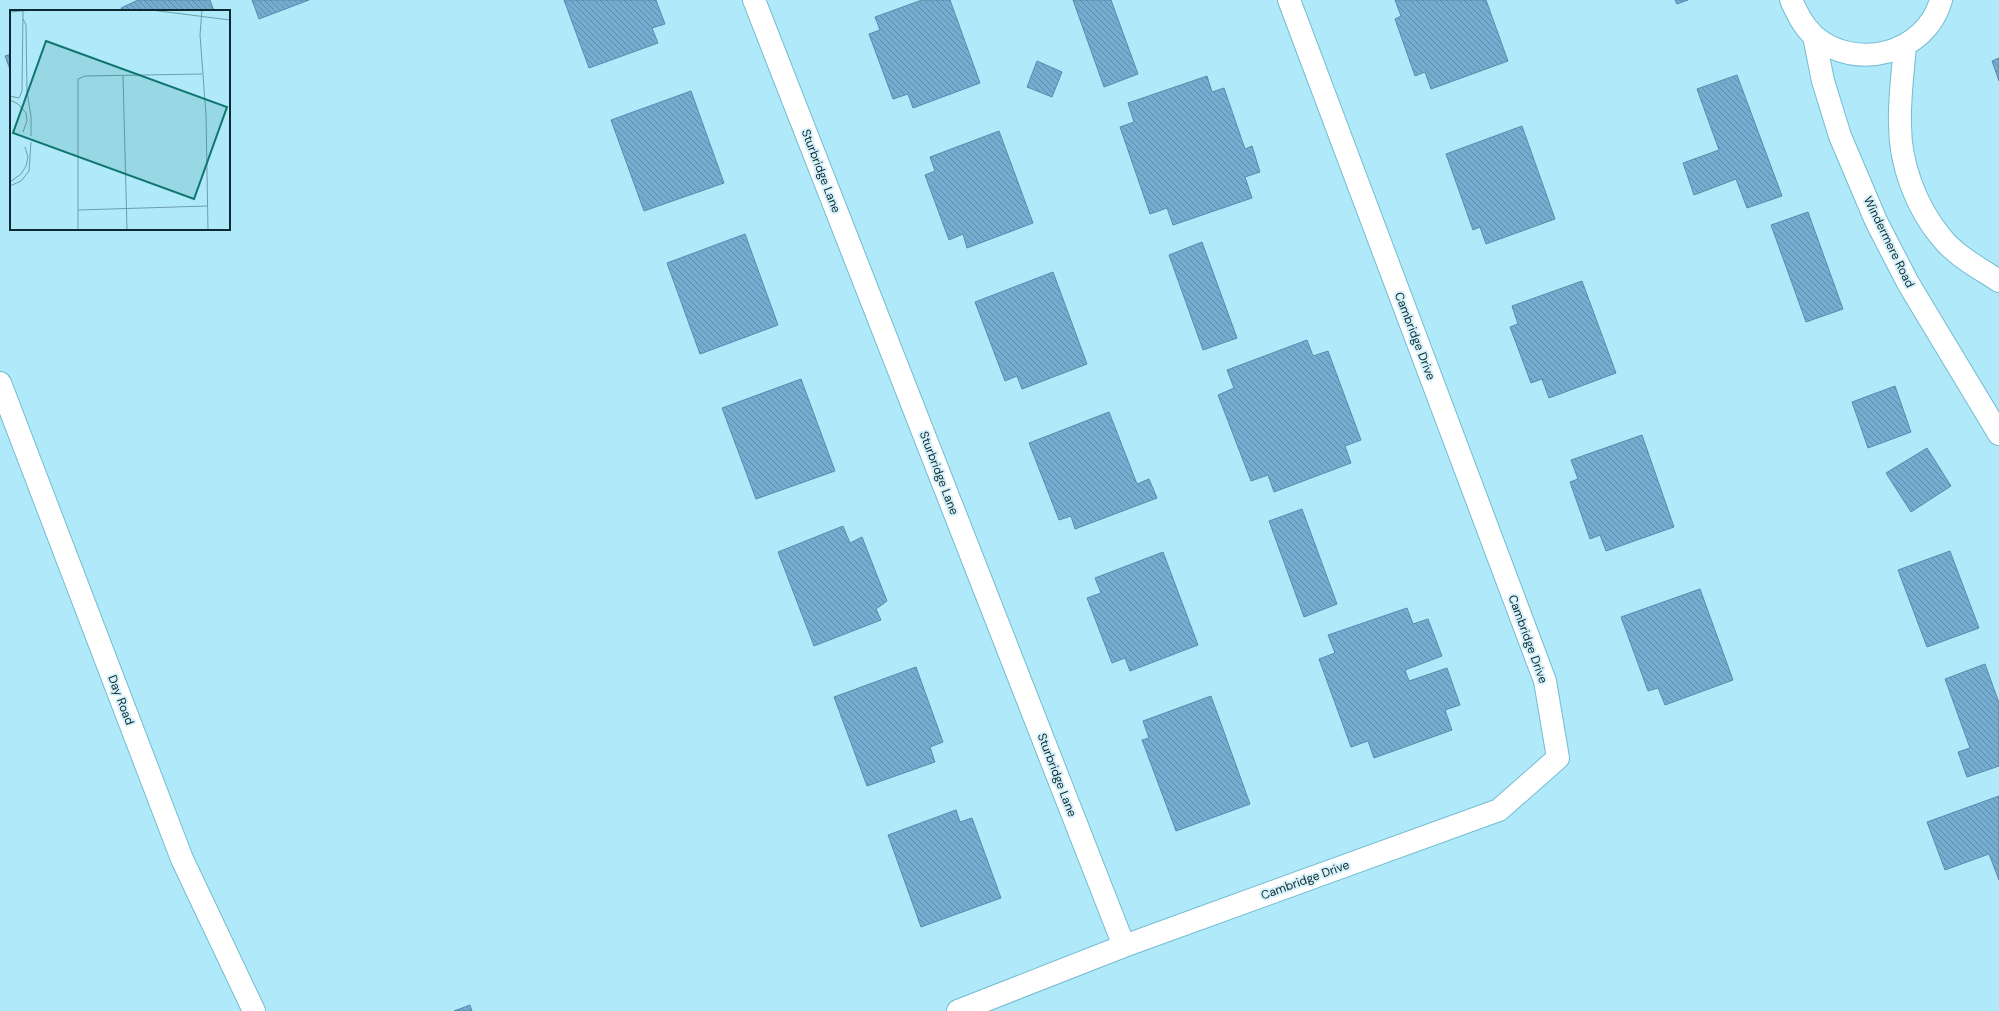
<svg xmlns="http://www.w3.org/2000/svg" width="1999" height="1011" font-family="'DM Sans',sans-serif">
<style>
.building{fill:url(#building-back-hatch);stroke:#568cae}
.lines{fill:none;stroke-linecap:round;stroke-linejoin:round}
.street-casing{stroke:#74bcd0;stroke-width:24}
.street{stroke:#fff;stroke-width:22}
.labels{text-anchor:middle;dominant-baseline:central;stroke-width:4;stroke-linejoin:round;paint-order:stroke}
.street-label{font-size:12px;fill:#0b2a32;stroke:#d6f1f9}
.inset-road{fill:none;stroke:#6e9daa;stroke-width:1}
.view{fill:#0f766e;fill-opacity:0.15;stroke:#0f766e;stroke-width:2}
.inset-edge{fill:none;stroke:#0b2a32;stroke-width:2}
</style>
<defs>
<pattern id="building-back-hatch" width="6" height="6" patternUnits="userSpaceOnUse"><rect width="6" height="6" fill="#76acd0"/><path d="M-1 5l2 2M0 0l6 6M5-1l2 2" fill="none" stroke="#5f8ca9"/></pattern>
</defs>
<rect width="100%" height="100%" fill="#b0e9fa"/>
<path class="building" d="M138,0H210L214,11H122L121,8Z
M252,0H309L259,19Z
M564,0H656L665,24L652,28L658,43L589,68Z
M922,0H950L980,83L913,108L908,94L893,99L869,34L880,30L875,17Z
M1073,0H1111L1138,74L1104,87Z
M1395,0H1486L1508,61L1431,89L1425,72L1415,76L1395,19L1401,16Z
M1675,0H1688L1677,4Z
M11,54V72L5,56Z
M1999,58V81L1992,61Z
M1037,61L1062,72L1052,97L1027,87Z
M1737,75L1782,196L1747,208L1736,179L1694,195L1683,163L1719,150L1697,89Z
M1207,76L1212,92L1224,88L1245,149L1252,146L1260,172L1245,177L1252,198L1173,225L1167,208L1150,214L1120,127L1134,122L1128,103Z
M691,91L724,183L644,211L611,120Z
M1522,126L1555,219L1486,244L1480,227L1473,230L1446,154Z
M999,131L1033,223L967,248L963,234L949,240L925,175L935,171L930,157Z
M1808,212L1843,309L1806,322L1771,225Z
M745,234L778,325L700,354L667,263Z
M1202,242L1237,338L1203,350L1169,255Z
M1053,272L1087,364L1022,389L1017,376L1005,381L975,302Z
M1582,281L1616,373L1549,398L1542,379L1531,383L1510,327L1518,324L1512,306Z
M1307,340L1313,356L1328,351L1361,440L1345,446L1351,463L1274,492L1268,475L1251,481L1218,395L1234,388L1227,370Z
M801,379L835,471L756,499L722,408Z
M1895,386L1911,432L1868,448L1852,402Z
M1109,412L1137,484L1149,479L1157,498L1075,529L1071,516L1059,520L1029,443Z
M1642,435L1674,527L1606,551L1600,535L1590,539L1570,482L1578,479L1571,460Z
M1927,448L1951,486L1911,512L1886,473Z
M1302,509L1337,604L1304,617L1269,521Z
M843,526L850,543L862,537L887,601L876,609L881,620L814,646L778,552Z
M1950,551L1979,628L1927,647L1898,570Z
M1163,552L1198,645L1130,671L1125,658L1112,663L1087,598L1101,593L1095,578Z
M1700,589L1733,680L1665,705L1658,688L1648,691L1621,617Z
M1407,608L1413,624L1428,619L1442,656L1405,670L1409,681L1447,668L1460,705L1445,710L1452,730L1374,758L1368,741L1351,747L1319,659L1335,653L1328,635Z
M1985,664L1999,703V766L1967,777L1958,752L1970,748L1945,679Z
M916,667L943,742L930,747L935,762L867,786L834,697Z
M1211,696L1250,804L1176,831L1142,740L1149,738L1143,721Z
M1999,796V880L1989,854L1945,870L1927,822Z
M956,810L960,822L972,818L1001,898L921,927L888,835Z
M470,1005L472,1011H454Z"/>
<g class="lines">
<defs>
<path id="street" d="M754,0L1124,946
M1791,0C1797,13 1803,26 1814,36C1856,72 1926,54 1941,0
M1814,36L1823,81L1840,136L1876,221L1908,283L1999,434
M1905,46C1903,72 1899,99 1900,125C1900,164 1916,207 1941,237C1956,256 1979,268 1999,281
M0,383L182,859L254,1011
M958,1011L1124,946L1499,810L1558,758L1545,681L1289,0"/>
</defs>
<use href="#street" class="street-casing"/>
<use href="#street" class="street"/>
</g>
<g class="labels">
<g class="street-label">
<text transform="translate(821 171) rotate(69)">Sturbridge Lane</text>
<text transform="translate(1889 242) rotate(64)">Windermere Road</text>
<text transform="translate(1415 336) rotate(69)">Cambridge Drive</text>
<text transform="translate(939 473) rotate(69)">Sturbridge Lane</text>
<text transform="translate(1528 639) rotate(70)">Cambridge Drive</text>
<text transform="translate(121 700) rotate(69)">Day Road</text>
<text transform="translate(1057 775) rotate(69)">Sturbridge Lane</text>
<text transform="translate(1305 880) rotate(-20)">Cambridge Drive</text>
</g>
</g>
<g transform="translate(10 10)">
<rect width="220" height="220" fill="#b0e9fa"/>
<path class="inset-road" d="M141,0L220,10M192,0L190,25L196,105L198,220M0,2L23,0M13,9L16,15L17,81L21,107V126M113,66L117,220M0,86L9,88L12,81L13,1M0,90L8,94L16,103L17,111L13,122M0,172L11,164L16,156L18,147L15,137M0,176L11,171L19,161L21,132M68,200L197,196M68,220V69L75,66L192,64"/>
<path class="view" d="M36,31L217,97L184,189L3,123Z"/>
<rect width="220" height="220" class="inset-edge"/>
</g>
</svg>
